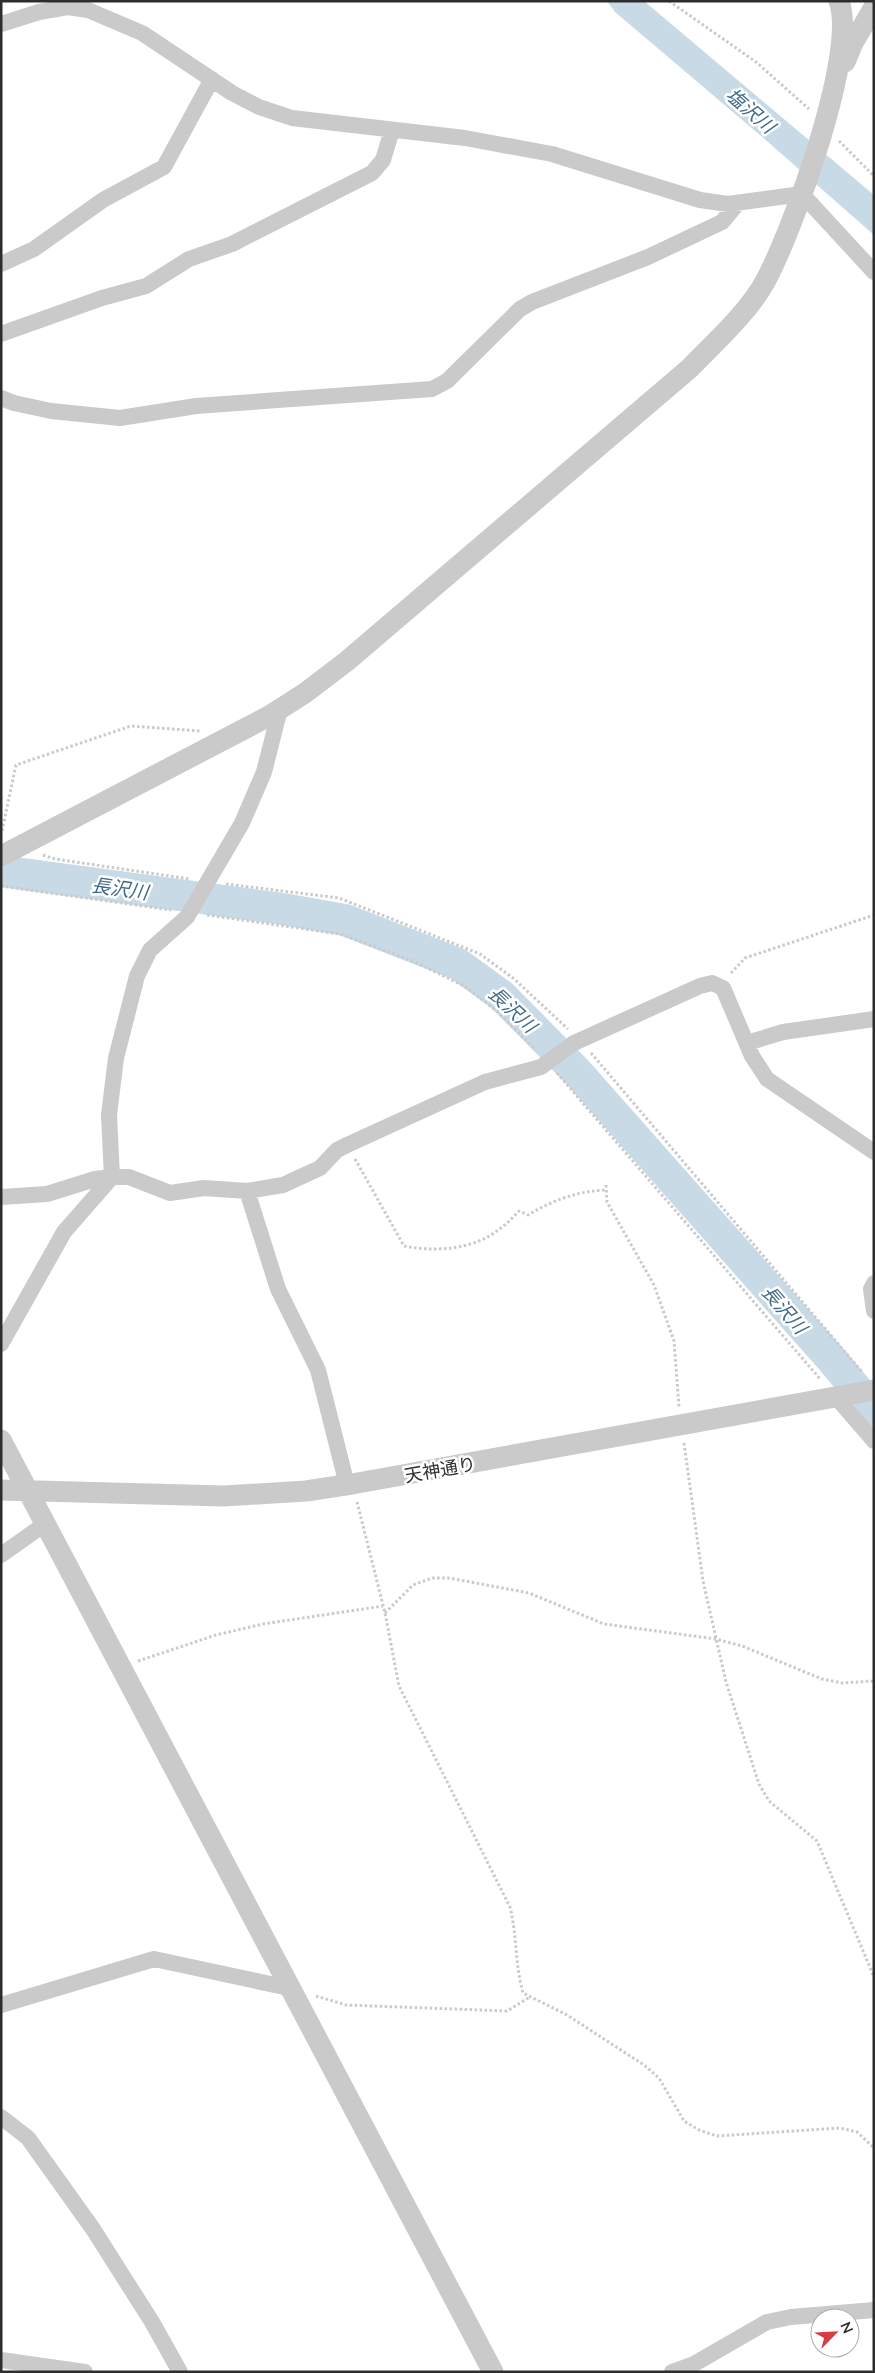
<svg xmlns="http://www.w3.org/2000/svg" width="875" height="2373" font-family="Lato,'Noto Sans JP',sans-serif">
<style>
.water{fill:#c9dae7}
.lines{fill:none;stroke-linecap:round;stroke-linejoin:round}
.river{stroke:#c9dae7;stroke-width:32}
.path{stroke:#cacaca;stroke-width:3;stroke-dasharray:2.5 2.5;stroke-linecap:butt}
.minor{stroke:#cacaca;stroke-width:16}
.tertiary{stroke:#cacaca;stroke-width:21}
.labels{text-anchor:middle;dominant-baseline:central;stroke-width:5;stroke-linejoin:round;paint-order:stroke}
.street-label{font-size:18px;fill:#2d2d2d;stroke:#fff}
.water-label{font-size:19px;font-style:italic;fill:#436a86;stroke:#fff}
</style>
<rect width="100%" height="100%" fill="#fff"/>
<path class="water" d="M607,1H644L874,195V235L760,135L615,12Z"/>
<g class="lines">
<path class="river" d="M1,871L283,909L345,920L458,964L502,996L578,1073L833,1361L874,1410"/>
<path class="path" d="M669,1L756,62L809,109
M839,141L874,176
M2,831L16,765L131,726L200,731
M43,855L55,859L190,879
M226,884L339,898L480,954L513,978L568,1029
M1,886L171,910
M207,915L340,934L413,961L466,987L498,1012L536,1050
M731,973L745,958L874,915
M591,1053L862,1372
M557,1073L821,1380
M355,1159L404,1246C434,1252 473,1250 498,1230C506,1225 512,1218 519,1211L528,1215C553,1200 578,1191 606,1190
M606,1185L607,1202L654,1285L674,1341L679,1407
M684,1443L703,1581L726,1682L759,1784L769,1801L817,1841L874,1977
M357,1502L385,1613L399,1686L510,1907C517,1935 515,1965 523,1993L567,2015L644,2065L659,2078L684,2121L699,2130L717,2136L840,2128L857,2132L874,2148
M385,1613L413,1585L432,1578H449L529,1593L604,1624L716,1639L742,1646L822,1679L842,1683L874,1681
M138,1661L216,1635L263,1624L383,1606
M316,1996L346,2005L507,2011L530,1997"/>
<path class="minor" d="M1,24L39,12L68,7L88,10L142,33L232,93L259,107L292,118L465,138L552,154L700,200L728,204L802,194L874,272
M1,264L34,249L103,200L164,167L212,79
M1,334L102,298L146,286L189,259L232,244L372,173L383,160L392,130
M1,398L14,403L51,411L120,418L196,406L432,389L447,381L520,309L532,302L648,257L722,222L738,203
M747,1043L783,1032L874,1019
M247,1191L278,1289L318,1370L347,1485
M1,1197L47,1194L95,1179L112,1177H129L170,1193L204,1188L247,1191L283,1185L320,1168L337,1150L347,1145L485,1082L541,1067L574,1043L700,986L712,983L723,988L752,1056L767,1079L874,1152
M874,1283L871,1289L874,1311
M1,1344L64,1232L112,1177L109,1115L116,1058L137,976L150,950L187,917L242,823L264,772L280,709
M836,1397L874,1441
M1,1555L45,1524
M1,2005L154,1959L289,1988
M1,2117L28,2138L93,2229L152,2322L180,2372
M1,2360L85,2372
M672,2372L694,2364L767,2322L791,2317L874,2310"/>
<path class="tertiary" d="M845,62L853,43L874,7
M1,856L269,716L305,693L347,661L690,368C715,342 749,312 766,280C793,229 858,52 839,1
M1,1440L493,2372
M1,1490L224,1496L306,1491L352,1484L874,1390"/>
</g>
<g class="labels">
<g class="street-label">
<text transform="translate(440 1469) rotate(-10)">天神通り</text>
</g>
<g class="water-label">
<text transform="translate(751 110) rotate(41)">塩沢川</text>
<text transform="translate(120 888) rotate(8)">長沢川</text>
<text transform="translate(513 1009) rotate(43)">長沢川</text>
<text transform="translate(785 1309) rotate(49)">長沢川</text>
</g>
</g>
<rect width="875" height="2373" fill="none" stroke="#2d2d2d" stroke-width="5"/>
<g transform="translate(835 2333) rotate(66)"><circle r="24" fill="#ffffff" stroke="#ababab"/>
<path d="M0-4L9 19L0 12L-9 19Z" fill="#d43e43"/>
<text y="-8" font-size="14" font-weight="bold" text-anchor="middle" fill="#2d2d2d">N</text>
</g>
</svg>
